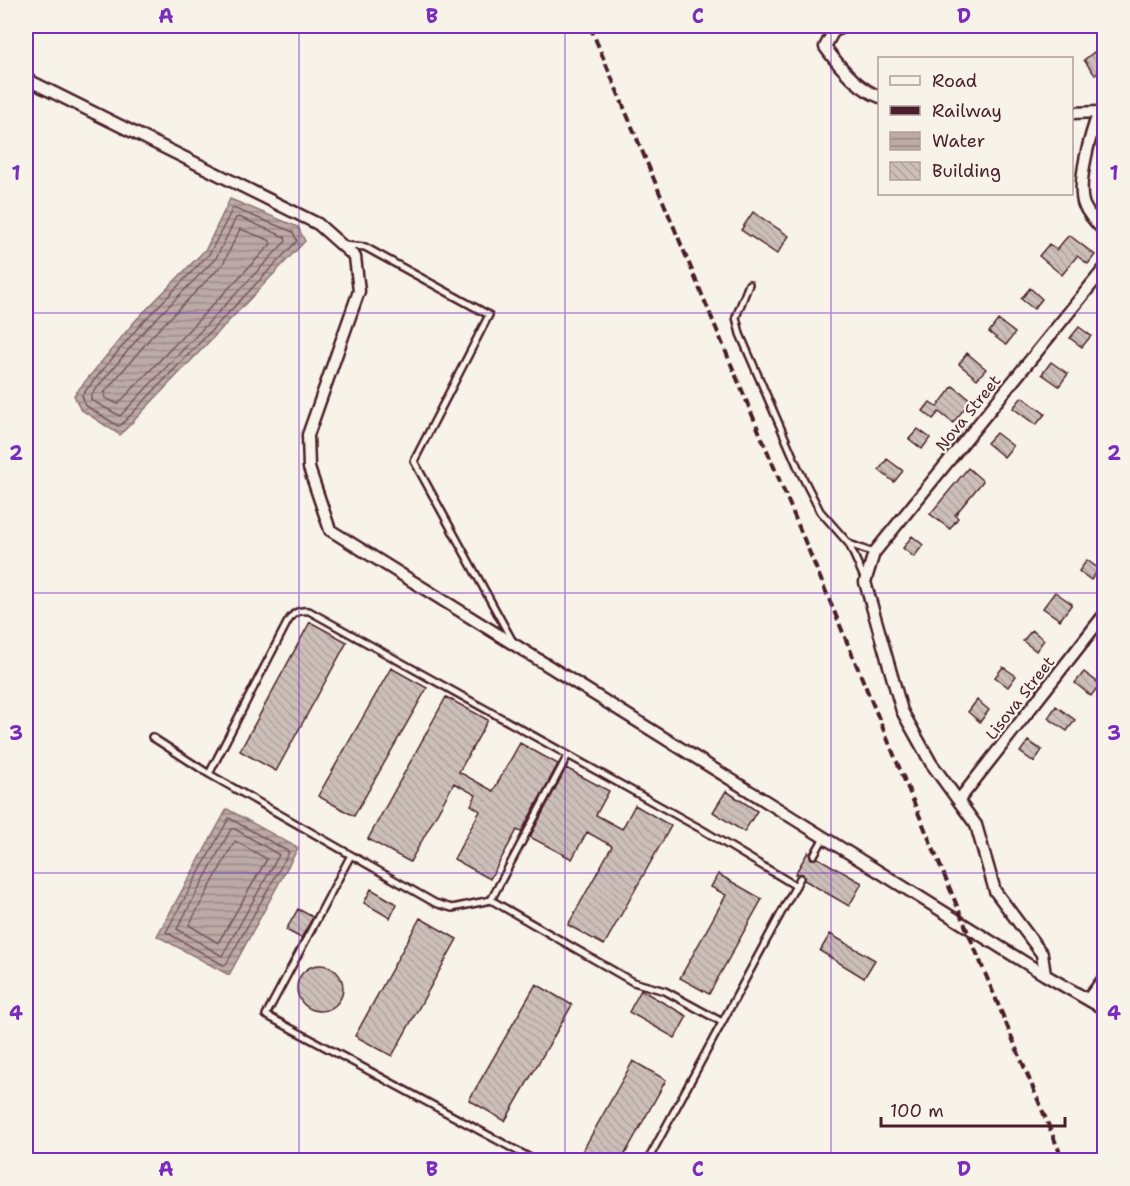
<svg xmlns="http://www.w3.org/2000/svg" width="1130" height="1186" font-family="'Shantell Sans',sans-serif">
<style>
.water{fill:url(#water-rules);stroke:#8e7275;stroke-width:1.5}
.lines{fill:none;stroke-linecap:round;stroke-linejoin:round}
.shore{stroke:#78575d;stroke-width:1.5}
.building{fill:url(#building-back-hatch);stroke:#4a1f2b;stroke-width:1.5}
.lane-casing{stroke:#4a1f2b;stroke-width:10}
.street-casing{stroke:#4a1f2b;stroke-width:15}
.lane{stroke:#f7f3e8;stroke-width:5}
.street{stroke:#f7f3e8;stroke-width:10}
.rail{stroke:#4a1f2b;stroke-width:4;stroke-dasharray:9 4.5;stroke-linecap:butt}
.grid{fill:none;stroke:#7b2cbf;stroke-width:1.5;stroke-opacity:0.55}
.labels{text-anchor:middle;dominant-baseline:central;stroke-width:4.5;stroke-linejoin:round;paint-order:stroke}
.street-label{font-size:16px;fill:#4a1f2b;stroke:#f7f3e8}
.neatline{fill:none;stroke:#7b2cbf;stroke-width:2}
.grid-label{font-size:20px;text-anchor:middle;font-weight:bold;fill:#7b2cbf}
</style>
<defs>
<pattern id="water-rules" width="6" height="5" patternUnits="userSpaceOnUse" patternTransform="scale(1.5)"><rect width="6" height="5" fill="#bcaaa7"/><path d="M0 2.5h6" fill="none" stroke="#9b8a88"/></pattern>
<pattern id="building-back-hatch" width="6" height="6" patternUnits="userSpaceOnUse" patternTransform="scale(1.5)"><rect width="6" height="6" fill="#ccbfb9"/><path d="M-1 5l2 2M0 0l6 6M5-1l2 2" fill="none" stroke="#b1a49f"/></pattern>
</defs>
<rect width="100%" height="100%" fill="#f7f3e8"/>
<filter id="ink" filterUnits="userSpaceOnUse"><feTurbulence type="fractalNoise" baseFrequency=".0167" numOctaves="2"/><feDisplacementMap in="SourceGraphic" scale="12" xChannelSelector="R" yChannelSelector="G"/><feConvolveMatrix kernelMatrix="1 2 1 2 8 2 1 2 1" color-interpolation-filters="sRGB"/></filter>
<g filter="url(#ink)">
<path class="water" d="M230,199L298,227L305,241L120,435L80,409L74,395L135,321L206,249Z
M227,809L298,848L229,975L157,936Z"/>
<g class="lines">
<path class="shore" d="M233,208L293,232L297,241L121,425L118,426L85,405L82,395L140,325L210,253Z
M239,217L285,237L286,241L120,416L91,400V395L145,330L216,258L236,218Z
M240,229L269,240L271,244L118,404L105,398L104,393L152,336L223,264Z
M229,818L289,852L225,966L166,932Z
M231,829H235L279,855L222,956L177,929Z
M235,841L267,859L218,943L189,925Z"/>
</g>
<path class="building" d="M1094,52L1098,58L1104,53V68L1095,75L1084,60Z
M753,212L789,236L777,254L741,230Z
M1069,235L1095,255L1088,264L1077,256L1062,275L1039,256L1049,244L1056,250Z
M1030,288L1042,299L1034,309L1021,299Z
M998,320L1015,333L1006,345L989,332Z
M1079,327L1091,336L1082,347L1070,338Z
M967,353L986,369L977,379L959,364Z
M1051,362L1068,374L1059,386L1042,374Z
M953,386L971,400L953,423L939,412L933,419L923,411L930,402L937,407Z
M1022,397L1045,414L1036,425L1013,408Z
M918,429L930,438L922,449L909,439Z
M996,433L1013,446L1004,457L987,443Z
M887,459L903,471L894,482L879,470Z
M968,468L983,481L955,515L958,518L950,529L930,514Z
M912,536L923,545L914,557L903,548Z
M1087,560L1099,569L1091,580L1079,571Z
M1055,592L1072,604L1060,620L1043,608Z
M310,622L347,642L276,771L240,751Z
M1032,630L1044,640L1036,651L1023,641Z
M1003,667L1016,676L1008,687L995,677Z
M391,668L427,688L354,816L318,796Z
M1084,672L1100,684L1091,696L1075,683Z
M446,697L488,720L459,772L493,791L520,743L558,764L521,832L517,830L490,879L454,859L480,811L471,805L476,795L454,783L410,862L368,839Z
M977,700L989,710L980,722L968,712Z
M1056,706L1075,720L1067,731L1048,718Z
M1028,741L1042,750L1034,762L1020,752Z
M566,768L609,791L596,815L622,829L635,805L671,826L604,945L568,925L612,846L587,832L572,859L530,837Z
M726,791L757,811L744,832L713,812Z
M808,852L811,859L818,858L862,883L849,906L804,880L803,874H795Z
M718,874L762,899L709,994L680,978L726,895L711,887Z
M371,889L397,904L390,918L364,903Z
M298,909L313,917L301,938L286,930Z
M420,918L457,939L392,1056L355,1036Z
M830,934L875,960L864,978L820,951Z
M297 988a23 23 0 1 1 46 0a23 23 0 1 1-46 0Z
M536,984L572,1005L505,1121L469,1100Z
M641,990L687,1016L675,1038L629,1012Z
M633,1061L666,1080L621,1161H577Z"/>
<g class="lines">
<defs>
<path id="lane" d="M343,245L365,247L489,315L414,461L512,640
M749,284L736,317L740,334L799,470L820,511L849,544L865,580
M849,544L874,553
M152,737L209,774L435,903L452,908L491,900L568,755
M209,774L287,623C293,613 297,610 309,611L701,829L796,886
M351,855L266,1015L534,1160
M814,855L825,836
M491,900L633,982L665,991L722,1022
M648,1160L800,878"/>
<path id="street" d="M844,26L833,32L825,47C838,65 858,89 880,97
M26,79L318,224L355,257L359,291L308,435L309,468L330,530L1045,975L1104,1009
M1104,111L1099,112C1091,132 1076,184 1084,205C1088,214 1097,224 1104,231
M1072,113L1099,112
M959,800L1104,615
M1045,975L1042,954L995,891L976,825L931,763L902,711L865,582L874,553L1104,269
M1089,998L1104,978"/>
</defs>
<use href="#lane" class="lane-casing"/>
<use href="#street" class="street-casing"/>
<use href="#lane" class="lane"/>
<use href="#street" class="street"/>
<path class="rail" d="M590,26L1063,1160"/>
</g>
</g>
<path class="grid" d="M299,26V1160M565,26V1160M831,26V1160M26,313H1104M26,593H1104M26,873H1104"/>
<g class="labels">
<g class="street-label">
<text transform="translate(968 413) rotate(-51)">Nova Street</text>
<text transform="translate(1020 698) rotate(-52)">Lisova Street</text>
</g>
</g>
<rect width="1130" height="1186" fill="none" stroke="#f7f3e8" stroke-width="66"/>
<rect x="878" y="57" width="195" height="138" fill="#f7f3e8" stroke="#b29e9c" stroke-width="1.5"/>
<rect x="890" y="76" width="30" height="9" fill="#f7f3e8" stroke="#b29e9c" stroke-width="1.5"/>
<text x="932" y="87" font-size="18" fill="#4a1f2b">Road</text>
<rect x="890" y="106" width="30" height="9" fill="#4a1f2b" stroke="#b29e9c" stroke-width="1.5"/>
<text x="932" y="117" font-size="18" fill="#4a1f2b">Railway</text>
<rect x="890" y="132" width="30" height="18" fill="url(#water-rules)" stroke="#b29e9c" stroke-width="1.5"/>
<text x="932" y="147" font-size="18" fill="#4a1f2b">Water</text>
<rect x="890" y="162" width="30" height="18" fill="url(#building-back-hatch)" stroke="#b29e9c" stroke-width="1.5"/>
<text x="932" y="177" font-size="18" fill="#4a1f2b">Building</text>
<path d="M881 1117v9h184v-9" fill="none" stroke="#4a1f2b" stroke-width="3"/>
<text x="890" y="1117" font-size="18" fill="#4a1f2b" stroke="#f7f3e8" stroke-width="4.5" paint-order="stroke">100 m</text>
<rect x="33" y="33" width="1064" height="1120" class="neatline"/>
<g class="grid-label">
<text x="166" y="23">A</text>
<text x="432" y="23">B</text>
<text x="698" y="23">C</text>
<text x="964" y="23">D</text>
<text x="16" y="180">1</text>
<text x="1114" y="180">1</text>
<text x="16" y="460">2</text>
<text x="1114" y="460">2</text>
<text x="16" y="740">3</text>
<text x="1114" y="740">3</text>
<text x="16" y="1020">4</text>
<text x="1114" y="1020">4</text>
<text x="166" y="1176">A</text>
<text x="432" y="1176">B</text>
<text x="698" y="1176">C</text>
<text x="964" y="1176">D</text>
</g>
</svg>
